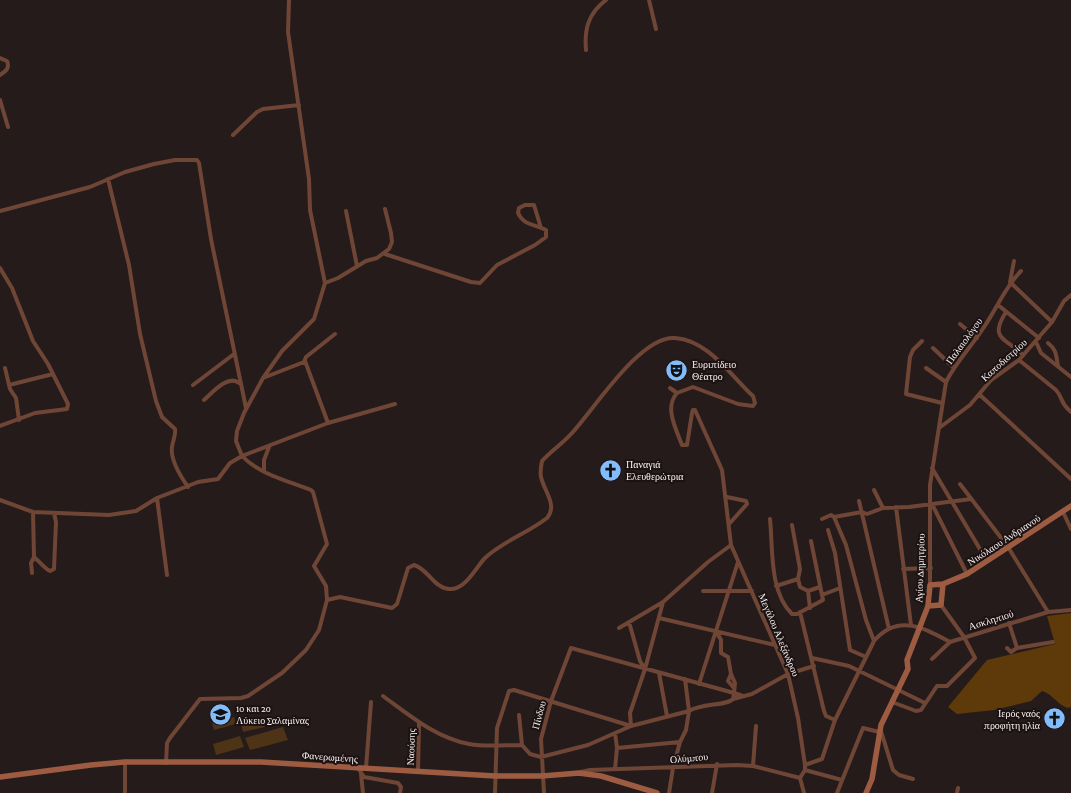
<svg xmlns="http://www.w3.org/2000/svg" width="1071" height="793" font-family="'Crimson Pro',serif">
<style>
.green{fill:#4d3416}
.forest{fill:#5e3a0b}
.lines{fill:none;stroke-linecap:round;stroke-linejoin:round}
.street{stroke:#6f4636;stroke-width:4}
.secondary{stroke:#9d5c42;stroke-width:5.5}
.labels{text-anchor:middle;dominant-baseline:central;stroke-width:4;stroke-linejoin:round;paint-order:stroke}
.street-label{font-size:10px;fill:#faf3f3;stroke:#1c1212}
.poi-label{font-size:10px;fill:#faf3f3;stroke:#1c1212;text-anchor:start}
</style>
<rect width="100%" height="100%" fill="#251b1b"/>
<path class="green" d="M234,717L236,724L214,730L212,723Z
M262,718L265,727L243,732L241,724Z
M283,727L288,740L250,750L245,738Z
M240,736L244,747L216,755L213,744Z"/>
<path class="forest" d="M1071,613V707L1068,708C1057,705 1053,694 1042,691L1031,701L994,710L957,714L948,707L987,660L1055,644L1047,616Z"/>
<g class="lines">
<path class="street" d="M649,0L656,29
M586,50C584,28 589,13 606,0
M0,58L7,61C10,68 6,71 0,75
M0,100L8,127
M233,135L257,112L263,109L299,105
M108,179L129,265L140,334L156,401L162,417L175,429C176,435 173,440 172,447C170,460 181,477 188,487
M0,211L90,187L125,172L154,164L175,160H197L199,163L211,239L246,408
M346,211L357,266
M385,254L471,282L480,283L497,265L535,245L546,237V230C535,224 524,226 518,213L519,208L525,205H534L541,228
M1014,261L1010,282L1052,322
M0,268L12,288L33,341L48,364L68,404L67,409L35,413L0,426
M325,283L338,278L366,261L377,258L389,249L392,242L391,233L385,209
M998,305L1039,338
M1006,312C988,340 1007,338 1023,355
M960,324L977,338
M922,341L913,350L910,357L906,394L942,403
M1036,342L1041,353L1071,377
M1048,343C1057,350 1056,356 1058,366
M933,348L953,367
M1019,360L1056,390C1064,399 1059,402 1071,412
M305,361L328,423
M5,368L10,389L16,398L19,420
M926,368L946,382
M263,378L304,362L306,357L335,334
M9,385L53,374
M193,385L234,354
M677,393C664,407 676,429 682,445H687L692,413L693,410H695L722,470L731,545L788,674L798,718L805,765V770L800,778
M980,395L1071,479
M204,400C212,393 228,374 239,383
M939,428L970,405L991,380L1019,360L1052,322L1064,301L1071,295
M932,468L987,561
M264,471V460L269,447
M960,484L1008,547L1048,612
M874,490L883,508
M727,497L746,501L747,504L730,523
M157,498L167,575
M0,500L33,512L109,515L136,511L157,498L198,482L218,479L230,463L242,456L236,441L237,431L244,413L263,378L282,351L314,319L325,283L310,210L309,179L288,32L289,0
M859,501L889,629
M932,504L967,574
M896,507L911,625
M1063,512L1071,529
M834,517L846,545L866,620L874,641
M770,519C773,548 769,592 792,614H797L823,600L811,541
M822,519L831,515L834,517L862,512L867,514L883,508L909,507L971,499
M828,530L835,553L850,650L866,657
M34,557C39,561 45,569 50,571L54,569L56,522L54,513
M903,569L931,568
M32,573L31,563L34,557L33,512
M798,579L800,587L808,591L820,587
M930,585V485L946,382C956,362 972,346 984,327C997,308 1005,287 1021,271
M776,586L798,579L800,569L792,525
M703,591H752
M808,591L810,608
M822,595L840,588
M327,600L340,597L392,608L397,604L408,568L414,565C428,569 434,588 449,589C465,591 476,567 485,558C503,541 528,533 547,518C558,505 544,491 541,477C540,472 541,466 542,461C551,451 562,444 571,434C593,411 640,335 675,338C708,340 731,376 753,396L755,403L753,406L738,404L693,387L677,393L670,388
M800,612L824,711L826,716L835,720
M659,618L775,645
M629,622L640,661L645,669
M1009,623L1017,648L1053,642
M619,628L663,602
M716,631L721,640V653L728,657L731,674L735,683L734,693L743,696
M1007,648L1011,652L1017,648
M812,658L849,666L925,703
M932,659L950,642
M659,673L667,716
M731,674L728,681L734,688
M699,684L738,562
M383,696C409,715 436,738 469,744C486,747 504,745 522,745
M892,702L916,711L921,710L937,686H947L975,658L964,637L941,605
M519,715L522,745L530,754L541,757L588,745L631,726L689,711C702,703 726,706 733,699
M881,731L893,770L899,775L913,779
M615,733L617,748
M166,763L167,743L170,738L200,699L241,698L248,696L282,673L306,650L319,630L327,600L326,586L314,566L327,544L313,492L311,490C288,481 259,474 242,456L328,423L395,404
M805,765L822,759L835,720L874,641C898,613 924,628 950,642L1048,612L1071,610
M753,766L756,726
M358,768L364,777L398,783L401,787L400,793
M366,768L371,702
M615,769L617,748L680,742
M805,770L842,780
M418,772L419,722
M581,772L590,770L737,765L753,766L800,778
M361,774L363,793
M800,778L804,793
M125,793V762
M495,793L497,728L509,691L514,690L631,726L630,713L645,669L663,602L708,562L731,545
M544,793L541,739L551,701L571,648L734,693L733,699L752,694L788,674L814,666
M669,793L673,768L680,742L686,730L689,711L685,679
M712,793L717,764
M837,793L863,728L879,732
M957,793L958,788"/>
<path class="secondary" d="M928,606L941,605L943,584
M0,777L91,765L125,762H261L495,776H542L579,773L601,776L657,793
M866,793L872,779L881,725L908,669L907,660L928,606L930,585L943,584L967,574L1071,506"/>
</g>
<defs>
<symbol id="theatre-disc" viewBox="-11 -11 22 22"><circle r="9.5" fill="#82bcfa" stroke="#1c1212"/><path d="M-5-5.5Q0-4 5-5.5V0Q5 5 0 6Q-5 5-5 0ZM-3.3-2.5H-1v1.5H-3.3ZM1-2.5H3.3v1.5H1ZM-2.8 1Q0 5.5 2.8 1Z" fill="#111"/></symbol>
<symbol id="church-disc" viewBox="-11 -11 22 22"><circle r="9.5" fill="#82bcfa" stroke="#1c1212"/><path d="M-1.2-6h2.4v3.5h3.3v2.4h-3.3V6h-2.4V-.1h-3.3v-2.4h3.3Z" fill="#111"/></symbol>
<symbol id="school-disc" viewBox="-11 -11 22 22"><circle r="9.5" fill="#82bcfa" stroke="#1c1212"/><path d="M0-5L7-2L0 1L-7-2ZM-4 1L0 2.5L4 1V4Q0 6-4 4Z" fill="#111"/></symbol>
</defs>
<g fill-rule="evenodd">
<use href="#theatre-disc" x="664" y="358" width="25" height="25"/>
<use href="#church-disc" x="598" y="458" width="25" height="25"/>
<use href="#school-disc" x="208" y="702" width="25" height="25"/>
<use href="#church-disc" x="1042" y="706" width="25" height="25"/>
</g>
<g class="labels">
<g class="street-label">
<text transform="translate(964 341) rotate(-54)">Παλαιολόγου</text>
<text transform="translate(1004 360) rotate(-42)">Καποδιστρίου</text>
<text transform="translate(1004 540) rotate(-33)">Νικόλαου Ανδριανού</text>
<text transform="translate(920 568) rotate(-88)">Αγίου Δημητρίου</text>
<text transform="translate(991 620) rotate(-17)">Ασκληπιού</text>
<text transform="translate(779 635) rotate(67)">Μεγάλου Αλεξάνδρου</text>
<text transform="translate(539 715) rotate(-75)">Πίνδου</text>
<text transform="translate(411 747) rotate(-88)">Ναούσης</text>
<text transform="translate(330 757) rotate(4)">Φανερωμένης</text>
<text transform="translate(689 758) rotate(-5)">Ολύμπου</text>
</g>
<g class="poi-label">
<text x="692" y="364">Ευριπίδειο<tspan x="692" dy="12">Θέατρο</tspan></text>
<text x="626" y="464">Παναγιά<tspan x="626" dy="12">Ελευθερώτρια</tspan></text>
<text x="236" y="708">1ο και 2ο<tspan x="236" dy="12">Λύκειο Σαλαμίνας</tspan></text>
<text x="1040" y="713" text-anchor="end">Ιερός ναός<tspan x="1040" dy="12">προφήτη ηλία</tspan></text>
</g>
</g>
</svg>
